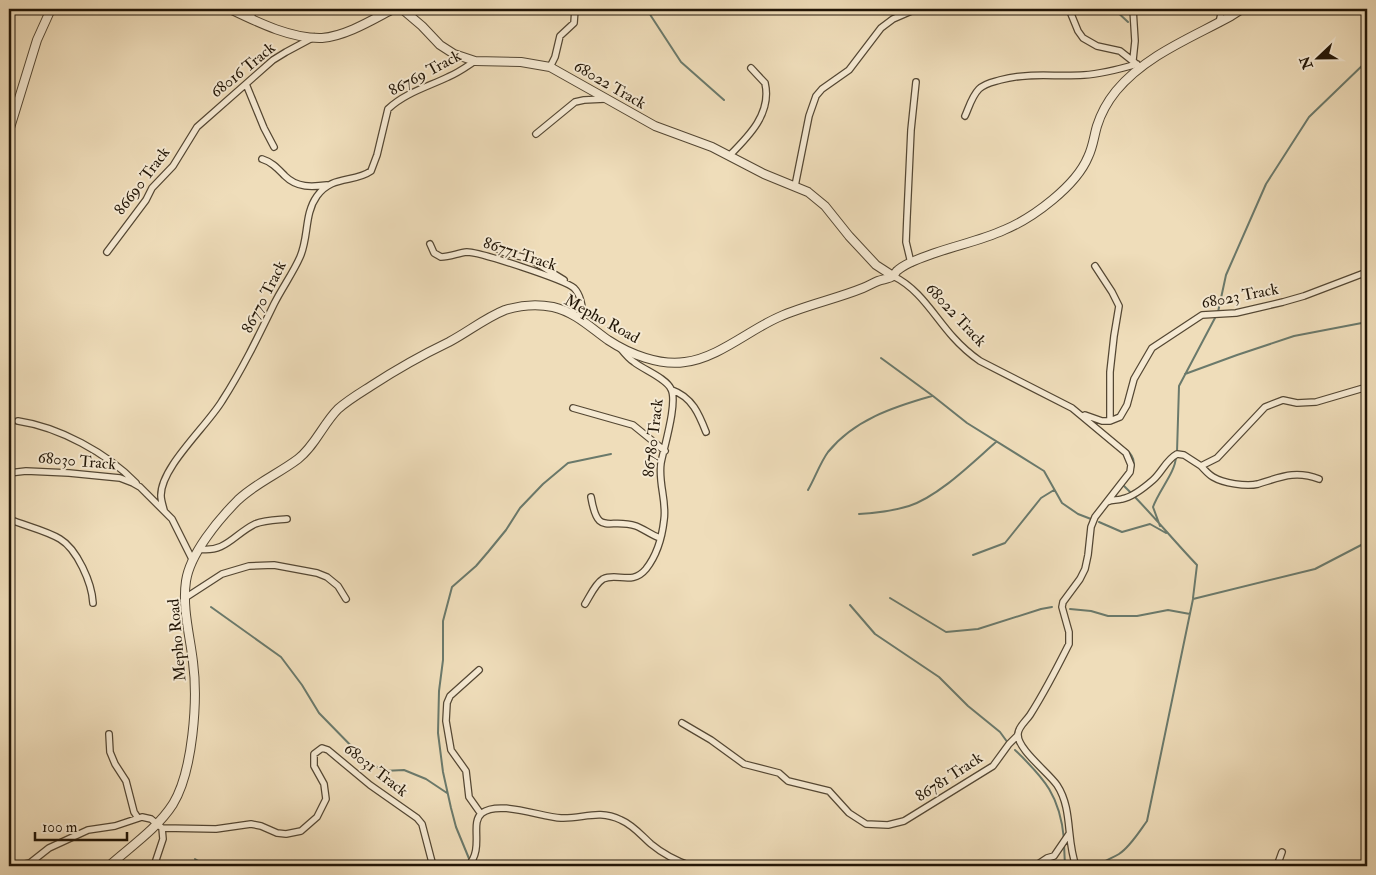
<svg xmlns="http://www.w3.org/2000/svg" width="1376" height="875" font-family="'IM FELL Double Pica',serif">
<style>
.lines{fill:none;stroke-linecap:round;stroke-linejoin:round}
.stream{stroke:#6a796b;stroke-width:2}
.minor-casing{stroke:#544733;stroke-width:8}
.tertiary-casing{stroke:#544733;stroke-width:10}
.minor{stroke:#f5e9d2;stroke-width:5.5}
.tertiary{stroke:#f5e9d2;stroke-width:8}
.labels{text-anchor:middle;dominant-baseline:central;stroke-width:4;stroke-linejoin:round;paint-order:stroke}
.street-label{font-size:16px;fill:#211506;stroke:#f5e9d2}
</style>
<rect width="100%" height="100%" fill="#efddba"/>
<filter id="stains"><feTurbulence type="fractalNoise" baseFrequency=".004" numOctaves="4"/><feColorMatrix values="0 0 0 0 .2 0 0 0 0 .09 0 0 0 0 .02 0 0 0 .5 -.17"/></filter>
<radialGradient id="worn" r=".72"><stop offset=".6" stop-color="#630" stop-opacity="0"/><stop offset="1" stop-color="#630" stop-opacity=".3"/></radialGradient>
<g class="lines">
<path class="stream" d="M648,9L651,16L681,62L724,100
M1114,9L1128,22
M1218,312L1226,275L1266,184L1309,117L1367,61
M881,358L933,396L967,423L1044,471L1062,503L1078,514L1091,519
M1185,374L1237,355L1294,336L1367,322
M1125,449C1141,460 1132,474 1123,485C1149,510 1172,539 1197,565L1193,598
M1177,452L1179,386L1216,316
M808,490C815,478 820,463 828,452C854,420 893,407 932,396
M859,514C876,513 893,511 909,506C939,496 972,463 996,442
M1099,522L1122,532L1150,524L1166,533
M1160,526L1153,507C1159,490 1175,473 1176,457
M973,555L1005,543L1041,498L1054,490
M890,598L946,632L978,629L1041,609L1052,607
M850,605L875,634L939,677L968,706L1000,732L1008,743
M211,607L281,657L302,685L319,713L363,758L383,771L404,770L426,779L447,793
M1070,609L1091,611L1108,616H1137L1168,610L1190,614
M1015,750C1045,779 1060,796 1064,839
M1064,844L1065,866
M195,859L207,866
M470,861L456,827L451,808L443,772L438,733L439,691L443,660V621L452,587L476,566L488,552L506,530L520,508L543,484L568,463L611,454
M1098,866C1104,860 1111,859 1119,854C1130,847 1139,832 1147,821L1193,599L1315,569L1367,542"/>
<defs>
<path id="minor" d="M1069,9L1078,31L1083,38L1097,46L1120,51L1139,66
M251,19L253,9
M1219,23L1222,9
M1133,60L1135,41L1133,9
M550,67L555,57L560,36L574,23L575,9
M246,84L264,128L274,147
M965,116C969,107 972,96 979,89C985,83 993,82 1000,80C1031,72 1054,77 1084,75C1102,74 1120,69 1137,64
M536,134L575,102L584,100L605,99
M730,155C749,136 772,113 765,83L751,68
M262,159C272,162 278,169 285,176C297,188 312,187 327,185
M795,186L809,116L816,96L822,89L849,70L881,28L893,19L916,9
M430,244L434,253L441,257C450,257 458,253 467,252C480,252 565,280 574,288C582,296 583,310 583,321
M495,247L503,252L530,259L564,280
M107,252L146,200L152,188L173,166L197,127L273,60L286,52L314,37
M911,263L906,242L907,217L911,130L916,82
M1095,266L1112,292L1119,306L1114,336L1110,372V421
M893,276C920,289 934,316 953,337C961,346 970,354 980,361L1072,408L1126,453L1131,465L1130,472L1095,517L1091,527L1088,555L1085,569L1080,579L1063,602L1062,607L1069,632V644C1057,668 1044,693 1030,715C1026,721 1018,727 1018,734C1017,749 1048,772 1057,785C1073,809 1066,840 1076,866
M672,390C692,397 699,414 706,432
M573,408L633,425L665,451
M1085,415L1102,421H1110L1120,417L1127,405L1134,379L1152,348L1202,315L1236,313L1283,302L1304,296L1367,272
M18,421C59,427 107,453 136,483
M1201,466C1205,470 1208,474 1213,477C1223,483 1246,487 1258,484C1281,477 1295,470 1319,479
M9,473L26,471L69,473L120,478L133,483L140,487L172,519L193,561
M591,497C598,538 608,517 636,526C644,529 651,535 660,538
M1107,502C1113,499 1116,501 1122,499C1132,497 1145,487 1153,480C1162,472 1166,460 1177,454L1184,455L1201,466L1217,458L1265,407L1283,400L1297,403L1316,402L1367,387
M164,510C163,506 161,500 161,496C160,468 207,426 222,401C242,370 258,337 274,304C282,288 293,273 300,257C309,237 304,214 317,196C332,175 354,183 371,171L377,155L388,109C405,93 427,87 448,77C458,73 466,67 475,61
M9,519C25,526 45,530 60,539C77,549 92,583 93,603
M199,549C226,553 234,534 255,524C265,520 276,520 287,519
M185,598L222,574L249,566L274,565L317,573L327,577L338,586L346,599
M585,604C590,596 595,584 603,579C617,572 632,586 646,569C657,555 662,538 664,520C667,501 658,483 661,463C664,447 678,402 671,389C666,378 644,370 634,362C629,359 625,354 621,349
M479,670L450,696L447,703L446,721L451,750L466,771L469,797L481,814
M682,723L711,740L744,764L779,773L788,781L829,791L849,813L866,824L888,825L904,821L993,766L1009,744L1017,736
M109,734L110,752L115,764L126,781L134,812L138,818
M15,866L30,863L49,848L88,830L115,826L142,817L151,819L162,828L216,829L251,824L261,826L277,833L286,834L301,831L317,817L326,799L324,784L314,766V754L322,748L328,750L370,785L417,818L422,824L433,866
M154,866L163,839L162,828
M468,866C485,848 469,823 482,813C499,800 541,817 561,818C583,819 598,809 621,820C633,825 642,836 651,844C663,854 677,861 691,866
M1035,866L1047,858L1054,856L1069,834
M1277,866L1282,852"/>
<path id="tertiary" d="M230,9C257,22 291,39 322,38C346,36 372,20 393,9
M402,9L422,26L440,45L454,54L475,61L521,62L550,67L655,126L712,147L764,174L808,192L825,206L849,236L876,265L893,276
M9,131L37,40L51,9
M109,866C130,847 157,829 173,804C193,771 198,700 193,662C190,636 182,608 186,581C190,554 218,520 238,500C256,483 278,474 298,459C315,446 323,424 338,409C348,400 360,393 371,386C397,369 422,355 449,342C468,332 485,318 505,310C521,305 537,304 553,307C575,312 591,328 608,340C629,354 660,366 685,362C718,358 749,330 779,317C806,305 836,299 863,288C868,286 873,283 878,281C883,279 889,279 893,276C895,274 896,271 898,270C907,262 924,257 935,253C958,245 982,240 1004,230C1033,218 1076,186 1088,157C1093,147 1094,136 1097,126C1101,113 1108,101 1116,91C1146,55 1191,38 1231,16L1242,9"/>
</defs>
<use href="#minor" class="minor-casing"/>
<use href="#tertiary" class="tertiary-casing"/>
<use href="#minor" class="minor"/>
<use href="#tertiary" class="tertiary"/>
</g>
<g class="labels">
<g class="street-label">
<text transform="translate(243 70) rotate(-39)">68016 Track</text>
<text transform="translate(425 73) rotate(-28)">86769 Track</text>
<text transform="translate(610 85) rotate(30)">68022 Track</text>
<text transform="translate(142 181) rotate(-53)">86690 Track</text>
<text transform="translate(520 254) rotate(18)">86771 Track</text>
<text transform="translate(1240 296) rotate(-11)">68023 Track</text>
<text transform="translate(264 297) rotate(-63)">86770 Track</text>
<text transform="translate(956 315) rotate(47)">68022 Track</text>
<text transform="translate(602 319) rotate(29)">Mepho Road</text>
<text transform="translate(653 438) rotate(-83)">86780 Track</text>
<text transform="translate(77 461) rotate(5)">68030 Track</text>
<text transform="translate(177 640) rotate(-95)">Mepho Road</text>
<text transform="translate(376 770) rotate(38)">68031 Track</text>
<text transform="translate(949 777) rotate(-33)">86781 Track</text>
</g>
</g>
<rect width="1376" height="875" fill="none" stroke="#efddba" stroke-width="30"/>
<rect x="10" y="10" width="1356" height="855" fill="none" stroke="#211506" stroke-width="2.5"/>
<rect x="15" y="15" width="1346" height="845" fill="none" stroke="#211506"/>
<g transform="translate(1318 58) rotate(248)" stroke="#f5e9d2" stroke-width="4" paint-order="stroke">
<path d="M0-4L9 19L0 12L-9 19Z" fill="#211506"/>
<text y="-8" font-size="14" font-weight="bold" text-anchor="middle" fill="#211506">N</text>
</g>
<path d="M35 832v8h92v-8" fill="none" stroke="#211506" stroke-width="2.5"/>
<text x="42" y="832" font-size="15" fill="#211506" stroke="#f5e9d2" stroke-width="4" paint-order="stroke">100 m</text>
<rect width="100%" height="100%" filter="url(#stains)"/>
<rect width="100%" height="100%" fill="url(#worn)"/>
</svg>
